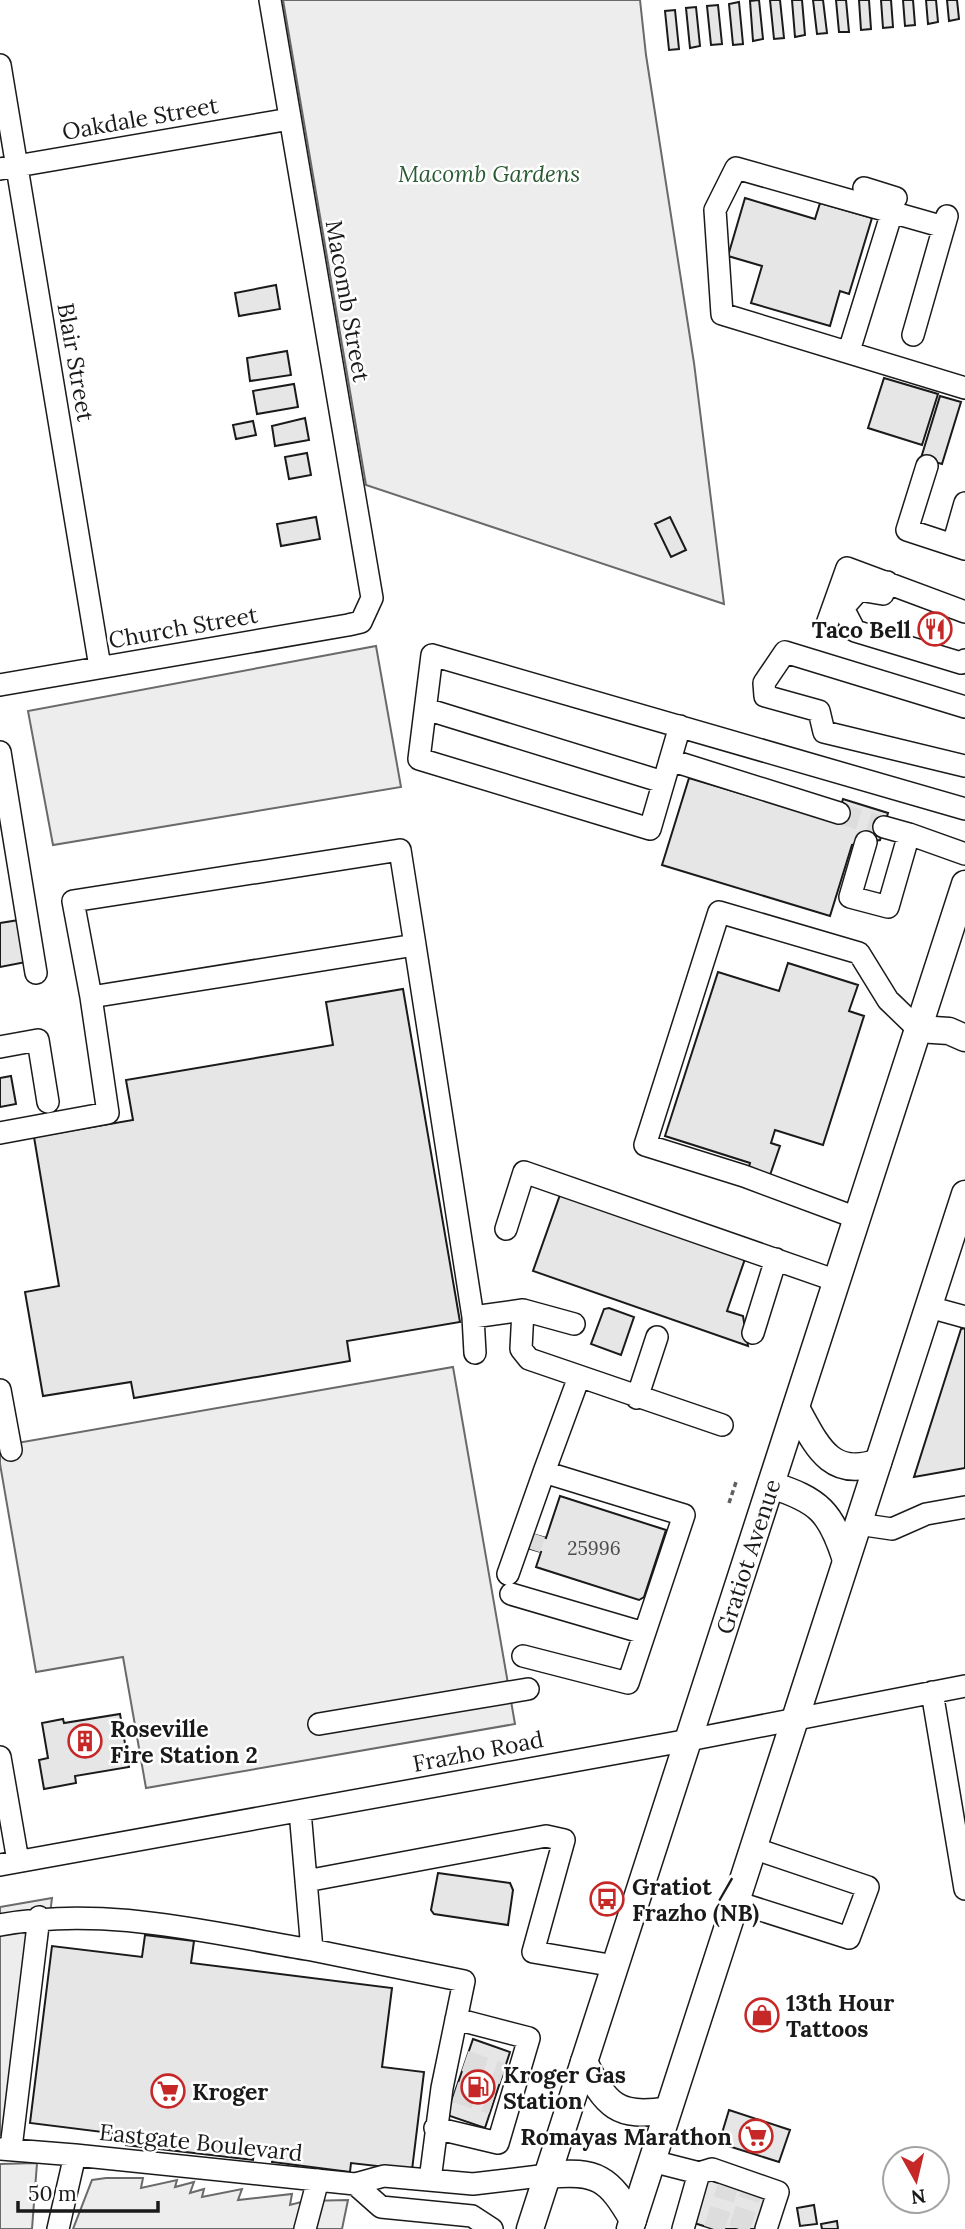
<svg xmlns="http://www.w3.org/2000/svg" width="965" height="2229" font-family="Lora,serif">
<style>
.built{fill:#ededed;stroke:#6a6a6a;stroke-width:2}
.building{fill:#e6e6e6;stroke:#1a1a1a;stroke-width:2}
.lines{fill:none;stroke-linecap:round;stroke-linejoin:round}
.minor-tunnel{stroke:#ddd;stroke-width:21;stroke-dasharray:21 10;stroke-linecap:butt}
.minor-casing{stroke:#1a1a1a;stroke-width:24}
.major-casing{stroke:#1a1a1a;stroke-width:29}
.path{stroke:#5f5f5f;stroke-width:3.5;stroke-dasharray:5 3.5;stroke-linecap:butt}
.minor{stroke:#fff;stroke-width:21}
.major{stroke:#fff;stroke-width:26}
.labels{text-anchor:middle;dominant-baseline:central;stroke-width:5;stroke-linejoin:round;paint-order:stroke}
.number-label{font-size:19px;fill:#4d4d4d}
.street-label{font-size:23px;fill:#1a1a1a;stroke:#fff}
.park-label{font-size:23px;font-style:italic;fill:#2b5a34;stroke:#fff}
.poi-label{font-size:23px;font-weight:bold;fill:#1a1a1a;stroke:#fff;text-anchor:start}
</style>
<rect width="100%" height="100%" fill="#fff"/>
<path class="built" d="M283,0H640L646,55L694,363L724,604L366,485Z
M376,646L401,787L53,845L28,711Z
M453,1367L515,1724L146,1788L123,1657L36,1672L0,1464V1446Z
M52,1898L23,2132L0,2135V1907Z
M37,2163L32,2229H0V2164Z
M106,2178H143L141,2188L177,2180L175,2187L194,2182L190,2193L204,2189L202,2197L242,2189L238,2200L292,2194L290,2205L305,2201L348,2200L342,2229H73L92,2180Z"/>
<path class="building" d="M759,0L763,39L753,41L750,1Z
M770,0H780L784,38L774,39Z
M792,0H802L805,35L795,37Z
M813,0H823L827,33L817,34Z
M836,0H846L849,32H839Z
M859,0H869L871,29L861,30Z
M881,0H891L893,27L883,28Z
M903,0H913L915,25L905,26Z
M926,0H936L938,22L928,24Z
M947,0H957L959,19L949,21Z
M739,2L743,44L733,45L729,4Z
M718,5L722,44L711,45L707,6Z
M696,7L700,46L690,48L686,8Z
M675,10L679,49L669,50L665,11Z
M745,198L815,219L820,203L872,218L849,294L840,291L830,326L751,303L762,266L728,256Z
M276,285L280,309L239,316L235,293Z
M287,351L291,375L250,381L247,358Z
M884,378L938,394L922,445L868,428Z
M294,384L298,407L257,414L253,391Z
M940,396L961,402L942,464L921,458Z
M305,418L309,440L275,446L272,426Z
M253,421L256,435L236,439L233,425Z
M307,453L311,475L289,479L285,457Z
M316,517L320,539L281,546L277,524Z
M670,517L686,550L671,557L655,524Z
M689,778L836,822L843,799L888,813L880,840L852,845L830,916L662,865Z
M19,920L26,962L0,967V923Z
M788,963L858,985L849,1011L864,1016L823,1145L775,1130L771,1143L780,1146L768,1181L747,1174L750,1163L665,1136L718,972L779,991Z
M403,989L460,1322L347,1341L350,1361L134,1398L131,1382L43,1396L25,1292L59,1286L34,1137L133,1120L126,1080L333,1045L326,1002Z
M11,1076L16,1104L0,1107V1078Z
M561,1192L746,1256L727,1311L743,1316L748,1346L533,1271Z
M609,1308L634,1317L621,1355L591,1344L604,1309Z
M965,1328V1468L914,1477L961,1329Z
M560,1496L666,1530L644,1597L639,1600L536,1567L541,1552L524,1547L529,1533L546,1538Z
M120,1714L129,1767L75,1776L76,1783L44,1789L39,1760L48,1758L42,1723L63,1719L64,1723Z
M438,1873L510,1883L513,1890L508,1925L434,1914L431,1910Z
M145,1935L194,1941L191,1963L392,1988L382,2067L424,2072L412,2170L351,2163L350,2172L272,2162L274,2153L254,2151L253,2160L126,2145L127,2135L30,2123L52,1946L142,1957Z
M473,2039L510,2052L485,2128L447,2115Z
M729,2110L790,2130L779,2162L719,2143Z
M706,2179L768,2199L758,2229H713L691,2222Z
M814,2205L817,2224L800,2226L797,2208Z
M837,2221L838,2229H822L821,2224Z"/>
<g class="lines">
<path class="minor-tunnel" d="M839,813L884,827
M530,1549L535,1534
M465,2061L503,2074
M455,2092L492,2104
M714,2229L728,2186
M739,2229L751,2193"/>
<defs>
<path id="minor" d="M0,65L100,667
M0,169L290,119
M864,188L896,198
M944,227L736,168L715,210L722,314L965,388
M913,335L947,216
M849,351L892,212
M927,466L907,530L965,549
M953,545L965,503
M887,582L883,594L859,590L843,608L855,631L961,663L965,660
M827,624L847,568L965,612
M0,685L348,625L361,622L372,598L270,0
M965,707L785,652L764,683L765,696L819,711L824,732L965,766
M426,709L663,782
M680,726L650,829L419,759L432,655L965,809
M0,752L36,973
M670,760L839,813
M884,827L909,834
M866,842L850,897L888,907L909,834L965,854
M91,997L73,901L400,850L415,945
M0,1047L38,1040L48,1102
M0,1133L108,1113L91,997L415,945L473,1317L475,1353
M857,1218L744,1176L645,1145L719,912L859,953L888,1000L918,1029
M506,1229L524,1172L837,1281
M929,1307L965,1317
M523,1310L574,1324
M473,1317L523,1310L521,1349L529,1359L722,1425
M753,1333L776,1259
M0,1390L11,1450
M637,1398L657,1337
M858,1524L892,1529L926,1514L965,1507
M508,1574L544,1472
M511,1594L644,1633
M523,1656L628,1683L684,1515L544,1472L579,1377
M932,1692L965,1889
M319,1724L528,1689
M0,1757L18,1861
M0,1865L689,1740L965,1686
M306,1881L546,1836L564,1840L533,1952L615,1966
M736,1902L849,1938L868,1887L753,1848
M0,1925C104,1905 209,1933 312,1950L300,1811
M312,1950L464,1981L442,2088L430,2180
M435,2128L498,2143L529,2038L456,2019
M11,2148L39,1917
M0,2149L75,2155
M652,2161L699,2173L712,2169L778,2192L766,2229
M58,2229L75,2155L355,2184
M305,2229L318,2180
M492,2229L472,2216L381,2207L355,2184L384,2176L473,2184L548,2175
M683,2229L699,2173"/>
<g id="major">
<path d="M918,1029L949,1031L965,1038"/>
<path d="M796,1408C816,1444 830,1480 878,1462"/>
<path d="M771,1485C819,1500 831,1512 846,1560"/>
<path d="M584,2062C606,2105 617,2119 668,2110"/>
<path d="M548,2175C597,2170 609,2178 633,2220"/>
<path id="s1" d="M530,2229L965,884"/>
<path d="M630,2229L965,1194"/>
</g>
</defs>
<use href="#minor" class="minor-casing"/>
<use href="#major" class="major-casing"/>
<path class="path" d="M729,1503L736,1482"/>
<use href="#minor" class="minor"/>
<use href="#major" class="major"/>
</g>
<defs>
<symbol id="restaurant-ring" viewBox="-11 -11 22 22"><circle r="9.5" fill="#fff" stroke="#c62828" stroke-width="1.5"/><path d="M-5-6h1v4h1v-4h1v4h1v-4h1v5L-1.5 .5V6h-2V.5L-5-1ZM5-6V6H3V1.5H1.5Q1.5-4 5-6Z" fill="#c62828"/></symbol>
<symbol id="building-ring" viewBox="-11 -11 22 22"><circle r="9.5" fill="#fff" stroke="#c62828" stroke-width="1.5"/><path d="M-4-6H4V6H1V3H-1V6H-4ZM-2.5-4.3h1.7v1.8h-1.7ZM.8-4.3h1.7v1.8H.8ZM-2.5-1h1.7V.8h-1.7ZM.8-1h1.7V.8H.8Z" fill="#c62828"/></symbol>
<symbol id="bus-ring" viewBox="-11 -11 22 22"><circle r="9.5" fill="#fff" stroke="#c62828" stroke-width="1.5"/><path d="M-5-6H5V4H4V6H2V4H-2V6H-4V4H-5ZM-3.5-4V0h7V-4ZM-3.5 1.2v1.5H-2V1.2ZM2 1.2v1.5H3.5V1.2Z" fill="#c62828"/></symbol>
<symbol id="shop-ring" viewBox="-11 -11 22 22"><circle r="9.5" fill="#fff" stroke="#c62828" stroke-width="1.5"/><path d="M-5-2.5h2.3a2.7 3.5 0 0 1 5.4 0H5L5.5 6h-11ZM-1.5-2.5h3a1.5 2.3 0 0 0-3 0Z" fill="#c62828"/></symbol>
<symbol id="fuel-ring" viewBox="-11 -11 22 22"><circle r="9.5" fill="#fff" stroke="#c62828" stroke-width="1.5"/><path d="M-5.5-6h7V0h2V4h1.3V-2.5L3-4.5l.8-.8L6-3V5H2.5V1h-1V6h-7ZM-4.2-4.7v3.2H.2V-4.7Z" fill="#c62828"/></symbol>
<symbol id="supermarket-ring" viewBox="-11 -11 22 22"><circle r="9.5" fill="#fff" stroke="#c62828" stroke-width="1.5"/><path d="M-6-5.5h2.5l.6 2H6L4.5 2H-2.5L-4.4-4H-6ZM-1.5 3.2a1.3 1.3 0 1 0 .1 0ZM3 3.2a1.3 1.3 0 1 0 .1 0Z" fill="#c62828"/></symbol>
</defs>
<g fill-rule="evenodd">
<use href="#restaurant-ring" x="916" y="610" width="38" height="38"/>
<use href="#building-ring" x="66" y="1722" width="38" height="38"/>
<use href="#bus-ring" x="588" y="1880" width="38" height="38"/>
<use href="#shop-ring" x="743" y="1996" width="38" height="38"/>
<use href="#fuel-ring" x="459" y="2068" width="38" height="38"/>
<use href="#supermarket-ring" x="149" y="2072" width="38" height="38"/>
<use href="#supermarket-ring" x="737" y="2117" width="38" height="38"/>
</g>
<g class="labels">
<g class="number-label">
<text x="594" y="1548">25996</text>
</g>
<g class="street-label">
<text transform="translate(140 118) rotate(-10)">Oakdale Street</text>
<text transform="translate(348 301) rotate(80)">Macomb Street</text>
<text transform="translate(76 362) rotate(80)">Blair Street</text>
<text transform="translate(183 627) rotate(-10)">Church Street</text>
<text stroke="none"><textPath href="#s1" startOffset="707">Gratiot Avenue</textPath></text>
<text transform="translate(478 1751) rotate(-11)">Frazho Road</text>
<text transform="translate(201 2142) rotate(6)">Eastgate Boulevard</text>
</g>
<g class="park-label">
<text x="489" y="173">Macomb Gardens</text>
</g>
<g class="poi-label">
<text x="911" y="629" text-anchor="end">Taco Bell</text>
<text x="110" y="1728">Roseville<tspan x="110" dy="26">Fire Station 2</tspan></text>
<text x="632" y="1886">Gratiot /<tspan x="632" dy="26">Frazho (NB)</tspan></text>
<text x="786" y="2002">13th Hour<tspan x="786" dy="26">Tattoos</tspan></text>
<text x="503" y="2074">Kroger Gas<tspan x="503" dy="26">Station</tspan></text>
<text x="192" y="2091">Kroger</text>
<text x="732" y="2136" text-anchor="end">Romayas Marathon</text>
</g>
</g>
<g transform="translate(916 2180) rotate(172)"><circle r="33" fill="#ffffff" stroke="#a3a3a3" stroke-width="2"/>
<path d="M0-5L12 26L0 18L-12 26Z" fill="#c62828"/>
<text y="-10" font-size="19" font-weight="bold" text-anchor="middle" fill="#1a1a1a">N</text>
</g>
<path d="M18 2201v10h140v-10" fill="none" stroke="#1a1a1a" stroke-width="3.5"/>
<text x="28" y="2201" font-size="21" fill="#1a1a1a" stroke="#ffffff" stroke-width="5" paint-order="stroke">50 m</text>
</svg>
